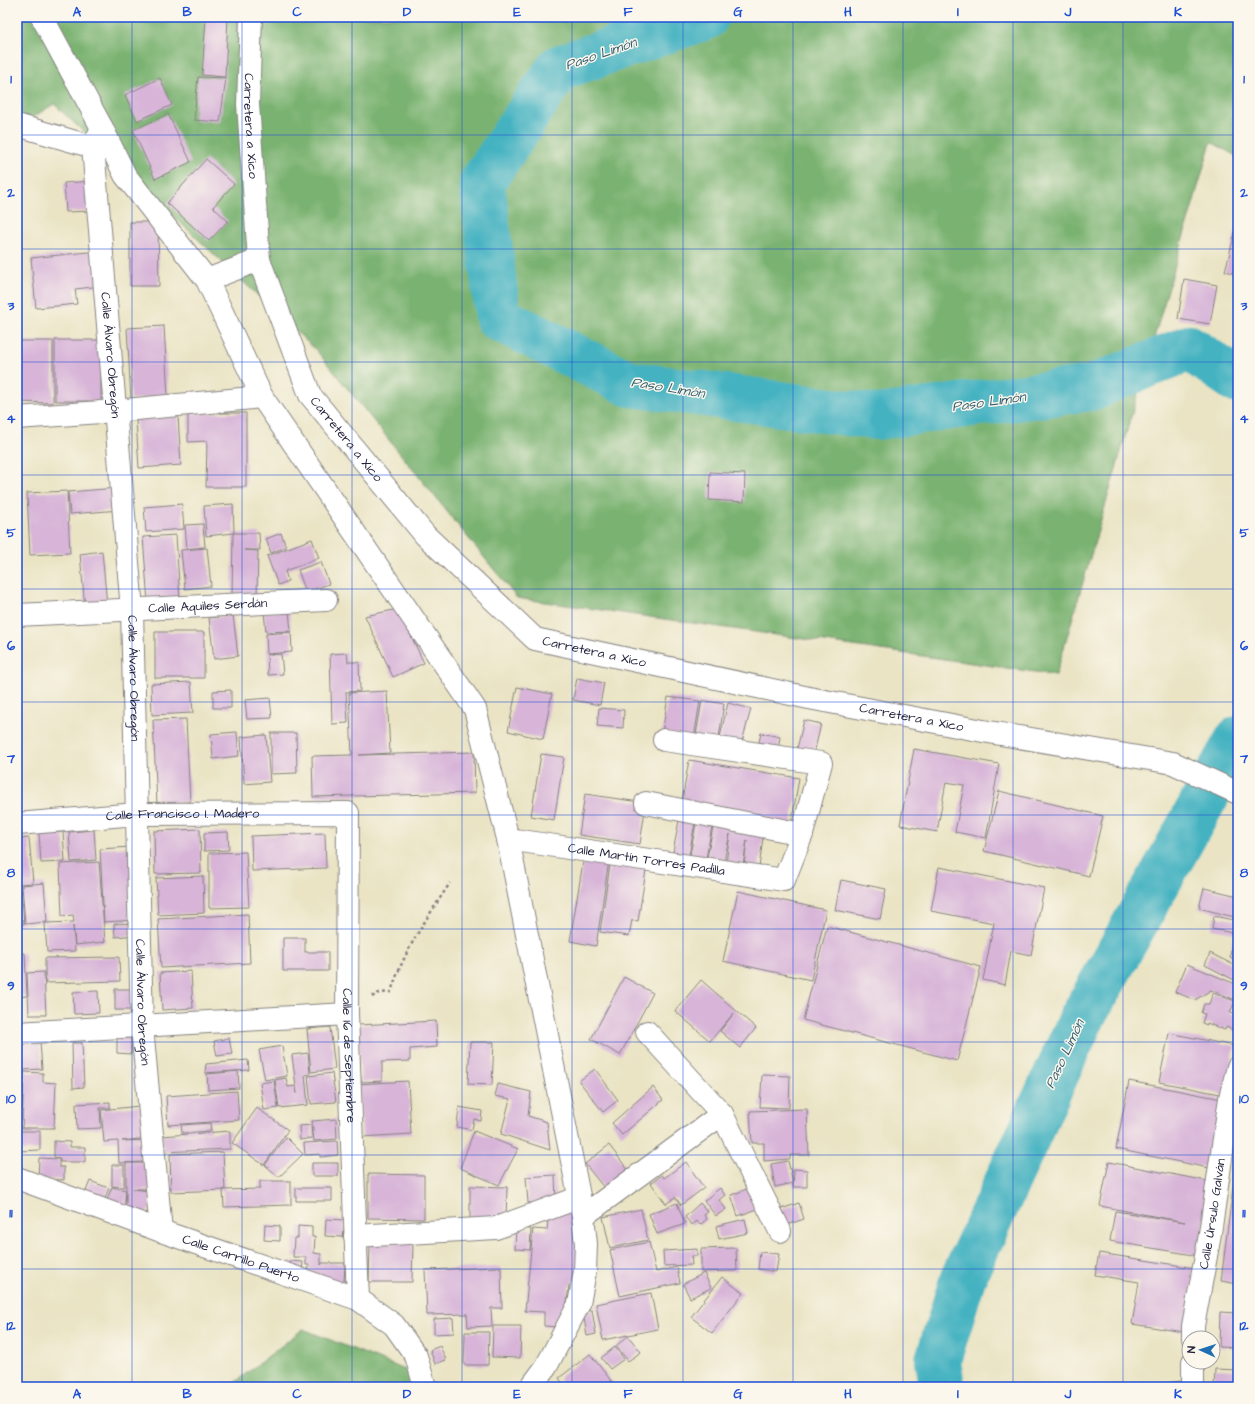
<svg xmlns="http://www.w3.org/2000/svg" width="1255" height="1404" font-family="'Architects Daughter',sans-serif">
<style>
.forest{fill:#7ab271;stroke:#4e6a56}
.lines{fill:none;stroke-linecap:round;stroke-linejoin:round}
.river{stroke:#45b2c1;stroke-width:46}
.building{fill:#d7b4d8}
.minor-casing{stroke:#868380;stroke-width:24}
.tertiary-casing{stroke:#868380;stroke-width:24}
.secondary-casing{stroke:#868380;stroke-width:24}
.path{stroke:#868380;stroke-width:2.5;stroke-dasharray:3 3;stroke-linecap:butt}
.minor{stroke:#fff;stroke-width:22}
.tertiary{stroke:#fff;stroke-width:22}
.secondary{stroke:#fff;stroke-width:22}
.grid{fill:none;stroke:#1d4ed8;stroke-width:1;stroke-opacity:0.55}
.labels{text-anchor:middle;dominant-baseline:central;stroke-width:3;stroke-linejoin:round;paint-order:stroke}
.street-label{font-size:13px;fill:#22223b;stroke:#fbf7ec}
.water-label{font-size:14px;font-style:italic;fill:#305c71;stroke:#fbf7ec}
.neatline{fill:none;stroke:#1d4ed8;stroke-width:1.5}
.grid-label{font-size:13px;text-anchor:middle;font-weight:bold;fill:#1d4ed8}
</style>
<rect width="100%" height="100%" fill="#fbf7ec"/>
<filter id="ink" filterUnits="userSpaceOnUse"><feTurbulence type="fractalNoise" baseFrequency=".025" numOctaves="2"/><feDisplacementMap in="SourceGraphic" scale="8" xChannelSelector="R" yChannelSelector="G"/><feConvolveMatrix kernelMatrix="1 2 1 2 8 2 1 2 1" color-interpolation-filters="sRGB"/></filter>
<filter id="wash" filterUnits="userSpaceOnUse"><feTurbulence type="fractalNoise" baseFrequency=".012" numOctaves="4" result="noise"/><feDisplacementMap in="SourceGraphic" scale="16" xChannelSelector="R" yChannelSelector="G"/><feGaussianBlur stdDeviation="0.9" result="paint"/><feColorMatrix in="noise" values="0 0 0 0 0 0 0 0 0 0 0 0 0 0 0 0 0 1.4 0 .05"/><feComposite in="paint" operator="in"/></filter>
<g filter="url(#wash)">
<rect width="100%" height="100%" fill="#eae4c5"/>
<path class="forest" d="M17,17H1238V157L1211,142L1056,675L517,598L317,351L54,104L17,127Z
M303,1329L423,1377L436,1387H229Z"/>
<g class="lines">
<path class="river" d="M706,17L559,68L482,182L498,318L630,384L877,417L1091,388L1189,348L1238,381
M942,1387L938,1360L963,1278L1081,1020L1238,739"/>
</g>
<g id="blocks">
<path class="building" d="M206,17H228L225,77L202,75Z
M198,77L226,78L220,122L194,120Z
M160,78L172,105L137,121L125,95Z
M168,114L191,162L155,179L133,130Z
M206,159L234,184L213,207L228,221L209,241L167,203Z
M92,181L93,211L66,212L64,183Z
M130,222H158L159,286H130Z
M1237,225H1238V274L1225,271Z
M98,251L102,286L75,289L77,304L36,308L31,258Z
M1184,279L1217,285L1210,324L1178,319Z
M164,326L168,397L131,399L127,328Z
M55,340H101V401H55Z
M17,341H53V403L17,402Z
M188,413H246V487H206L207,441L188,442Z
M178,416L181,465L139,468L136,419Z
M710,472L745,474L744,502L709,500Z
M118,488L120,510L70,514L68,492Z
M67,491L70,553L30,555L27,493Z
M182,504L184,529L146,532L144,507Z
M233,504L234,533L206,536L204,506Z
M203,524L205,547L187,549L185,525Z
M233,533H259L260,550H244L258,551L257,596H232Z
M281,533L286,547L271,553L266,539Z
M176,535L180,601L148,603L143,537Z
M312,539L319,558L285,571L288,581L278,585L267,556Z
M207,548L211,586L185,589L181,550Z
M102,551L107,605L85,608L80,554Z
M321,562L329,584L306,592L298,570Z
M398,609L424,663L393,677L365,616Z
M289,611L291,631L266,632L264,612Z
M233,615L238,656L214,659L209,618Z
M155,632H204V678H155Z
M291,632L292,652L267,654L266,634Z
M347,653L348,662H359L360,691L346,692L348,723L332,724L330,654Z
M281,654L283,674L268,675L267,655Z
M577,678L604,683L600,705L573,700Z
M191,682L193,713L152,715L151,684Z
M517,687L552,694L543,739L508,731Z
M231,690V708H213V691Z
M387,691L390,753L359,755L474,752L475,793L313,797L312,756L352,755L349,693Z
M668,697L700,701L694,738L662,733Z
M270,698L272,718L247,719L245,700Z
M702,700L724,704L718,745L695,741Z
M728,703L751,709L740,749L718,745Z
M599,708L624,710L623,728L597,726Z
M186,719L190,802L157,804L153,720Z
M804,720L821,724L812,762L795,757Z
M237,732L239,756L213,759L211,734Z
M271,733H296L297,773L271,774Z
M761,733L780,737L777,756L757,752Z
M266,735L270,782L244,784L241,737Z
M914,749L999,764L986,838L955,832L964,785L946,782L937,832L900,825Z
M541,754L564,757L554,820L531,816Z
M689,760L799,778L791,826L681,807Z
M999,791L1103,816L1089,876L984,851Z
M585,794L646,803L640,844L579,835Z
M680,815L696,817L689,855L673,852Z
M697,818L713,821L706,858L690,855Z
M714,821L764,830L759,868L744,866L747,840L743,865L726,863L730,834L724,861L707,858Z
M200,829L201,873L155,874L154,831Z
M94,830L96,860L71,862L69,832Z
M63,832L65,862L41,863L39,833Z
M228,832L229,850L204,851V833Z
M325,833L326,868L252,871L251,836Z
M29,838L33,883L17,884V839Z
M131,847L135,920L104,922L100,849Z
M246,852L249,907L209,908V853Z
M584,856L609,860L596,946L570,941Z
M611,858L647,864L638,921L632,920L629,936L600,932Z
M99,862L105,942L75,945L73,925L75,951L47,952L45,923L74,922L73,915L62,916L60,864Z
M939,867L1044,888L1031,955L1011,951L1005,985L983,980L994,923L931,911Z
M203,876L204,913L158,915L156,878Z
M841,880L886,889L880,919L835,910Z
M44,883L47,922L25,924L22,885Z
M21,885L24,924L17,925V886Z
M1204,888L1238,896V918L1199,908Z
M738,891L826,910L811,980L723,961Z
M248,914L250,963L161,968L158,919Z
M1214,916L1238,921V934L1212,929Z
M135,923L136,935L115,937L114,924Z
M827,926L981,967L957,1061L803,1020Z
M1233,937L1238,938V961L1230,957Z
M283,938H305V952H328V971H283Z
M25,953L27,996L17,997V954Z
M1210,953L1238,967V982L1205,965Z
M119,957L120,981L45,983V958Z
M1187,964L1238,985V1001L1211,990L1195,1000L1175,992Z
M191,971L193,1008L162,1010L160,973Z
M44,972L46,1015H29L27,973Z
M624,977L653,993L620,1055L591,1039Z
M701,980L756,1028L740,1048L720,1031L734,1013L710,1041L675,1011Z
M115,989H139V1010H115Z
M98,991L99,1013L74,1014L73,992Z
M1213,993L1235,1001L1230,1013L1238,1015V1032L1226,1027L1225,1030L1207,1023V1025L1202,1023L1205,1014L1201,1013L1204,1004H1209Z
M436,1021L437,1047L410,1049V1061L382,1062V1081L361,1082L358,1025Z
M330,1027L335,1069L311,1072L307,1029Z
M1169,1033L1235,1046L1225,1095L1159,1082Z
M117,1038H131V1054L117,1053Z
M229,1038L232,1054L217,1056L214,1041Z
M40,1041L42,1069L23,1070L21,1042Z
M470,1042H494L492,1085L468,1084Z
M72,1043H82L84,1087L73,1088Z
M282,1046L287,1076L265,1080L259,1050Z
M308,1053L310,1074L305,1075L308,1105L279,1108L275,1080L286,1078L288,1087L295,1086L297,1094L292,1055Z
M248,1060L249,1070L205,1073L206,1064Z
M17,1061H22V1108H17Z
M595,1069L618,1100L603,1112L579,1081Z
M238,1071L239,1088L208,1090L207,1074Z
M24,1072L43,1073V1082L56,1083L54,1128H22Z
M332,1073L336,1102L311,1104L308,1076Z
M762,1075L790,1076L789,1108L760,1107Z
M274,1081L278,1108L264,1110L260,1083Z
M408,1081L411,1134L362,1137L359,1084Z
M1129,1081L1227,1100L1214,1169L1116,1149Z
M498,1084L531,1092L528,1116L547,1122L550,1150L501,1134L510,1099L495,1096Z
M653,1087L663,1100L622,1135L612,1123Z
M237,1091L239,1120L168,1125L166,1096Z
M110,1102V1108H100L101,1128L77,1129L76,1104Z
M140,1106L148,1138L122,1141L146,1140V1162L119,1163L118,1141L104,1142L101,1110Z
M459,1107L482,1111L481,1121L474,1119L472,1130L457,1127Z
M257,1108L288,1130L264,1165L232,1143Z
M807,1109L809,1155H790V1159L764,1161V1143H752L750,1111Z
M336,1119L337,1139L314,1141L312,1121Z
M210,1123L211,1131L182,1133L181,1125Z
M311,1125L312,1138L300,1140L299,1126Z
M17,1131H40V1150L17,1151Z
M230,1131V1149L163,1152L162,1136Z
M474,1131L518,1149L499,1185L460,1168Z
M286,1137L303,1154L279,1177L265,1165Z
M54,1141L70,1142V1147H85V1162H60V1158L54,1157Z
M337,1141L338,1155L320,1157V1154L305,1155L304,1143Z
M609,1145L632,1175L609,1194L585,1164Z
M223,1152L225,1190L171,1192L170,1154Z
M39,1158L59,1159V1167H64V1180L38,1179Z
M788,1161L793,1183L775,1187L771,1164Z
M686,1162L704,1188L681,1205L675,1197L666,1204L651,1183L662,1175L664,1178Z
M1109,1162L1212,1182L1199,1256L1110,1241L1115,1211L1185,1222L1100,1206Z
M126,1163H147L150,1189H133L150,1191V1210L141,1216H126Z
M312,1163H338V1176H312Z
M1236,1163H1238V1284L1221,1281Z
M112,1165H124V1187L112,1186Z
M794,1169L807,1170V1187H793Z
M368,1174L424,1175V1219L368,1218Z
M555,1175L556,1201L528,1203L526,1177Z
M90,1181L109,1188L102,1206L83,1199Z
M260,1181H291V1205L224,1207L223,1190L260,1189Z
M470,1186L507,1187L506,1219H470Z
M755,1186L763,1207L738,1216L731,1195Z
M112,1187L126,1190L124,1215L104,1207Z
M296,1188H332V1201H296Z
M720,1188L725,1195L719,1200L726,1209L716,1216L704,1201Z
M677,1203L685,1224L657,1234L649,1214Z
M700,1203L708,1212L704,1215L707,1219L700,1225L697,1221L692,1225L685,1217Z
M799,1203L804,1219L781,1227L775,1211Z
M641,1209L648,1240L610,1248L603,1217Z
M549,1211L572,1212L579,1252L577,1277L569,1286L566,1309L557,1327L544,1326V1312L525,1311L533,1229L547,1230Z
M326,1219L345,1220L343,1237L325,1236Z
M745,1219L748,1233L719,1239L716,1226Z
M265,1225L280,1226V1241L264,1240Z
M298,1226L312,1227V1237H315L314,1253L321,1254V1265L322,1263H345L344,1282L321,1281L308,1278L309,1265H306V1257H293L294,1238H298Z
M516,1228L531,1229L530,1250L515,1249Z
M649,1242L656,1272L677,1267L680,1283L620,1296L610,1250Z
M370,1243H413L412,1282H369Z
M736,1248L737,1271L701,1272V1249Z
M697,1249V1256H691L692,1265L664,1266L663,1251Z
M760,1252L779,1254L776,1272L758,1269Z
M1099,1253L1195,1268L1184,1332L1132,1324L1139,1282L1095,1275Z
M290,1261L303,1262L302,1271L289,1270Z
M501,1267L502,1308H491L492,1326L468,1327L467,1314L427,1315L425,1270Z
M704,1273L711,1288L690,1298L683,1284Z
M722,1277L743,1293L712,1333L691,1317Z
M651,1293L658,1329L603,1340L596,1304Z
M592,1310L596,1334L587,1336L583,1312Z
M1220,1312L1238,1313V1348L1219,1347Z
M453,1318L454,1333L434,1334V1319Z
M493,1326H521L520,1358L492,1357Z
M465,1332H489L488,1365H464Z
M628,1336L641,1352L628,1361L616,1346Z
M440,1346L446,1360L435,1364L430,1350Z
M615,1347L624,1359L610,1369L601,1358Z
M590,1354L616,1387H565L559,1378Z
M1215,1369L1238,1370V1387H1214Z
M1190,1380L1191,1387H1139V1386Z"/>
</g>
</g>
<g filter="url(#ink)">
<use href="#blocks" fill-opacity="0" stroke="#868380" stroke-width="1"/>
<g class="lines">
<defs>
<g id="minor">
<path d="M17,125L93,147"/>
<path id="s1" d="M102,128L93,147L132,610L142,1027L161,1231"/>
<path d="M17,418L115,411L262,397"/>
<path id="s2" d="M17,615L326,600"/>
<path d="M646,803L802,834"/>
<path id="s3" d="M17,824L137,814L348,813L347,1014L358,1299"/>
<path id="s4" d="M508,839L784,880L802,834L821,763L664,740"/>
<path d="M647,1032L722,1114L780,1231"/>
<path d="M17,1033L347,1014"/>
<path id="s5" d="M17,1178L161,1231L358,1299L394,1325L416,1356L425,1387"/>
<path d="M583,1216L722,1114"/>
<path d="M355,1236L496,1228L578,1198"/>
<path id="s6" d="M1193,1338V1326L1209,1240L1230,1098L1238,1067"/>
<path d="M1193,1362V1387"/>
</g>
<path id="tertiary" d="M42,17L102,128L125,175L207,280L262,397L475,709L508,839L583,1216L586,1244L585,1271L579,1304L546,1367L531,1387
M207,280L259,260"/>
<g id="secondary">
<path id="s7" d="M251,17L248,104L259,260L310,395L425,535L535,639L809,698L983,731L1173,763L1238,793"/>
</g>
</defs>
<use href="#minor" class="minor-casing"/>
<use href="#tertiary" class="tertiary-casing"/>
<use href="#secondary" class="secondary-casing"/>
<path class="path" d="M372,997L379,993L391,992C404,950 426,920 450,883"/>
<use href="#minor" class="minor"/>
<use href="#tertiary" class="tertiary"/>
<use href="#secondary" class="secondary"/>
</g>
</g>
<path class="grid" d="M132,17V1387M242,17V1387M352,17V1387M462,17V1387M572,17V1387M683,17V1387M793,17V1387M903,17V1387M1013,17V1387M1123,17V1387M17,135H1238M17,249H1238M17,362H1238M17,475H1238M17,589H1238M17,702H1238M17,815H1238M17,929H1238M17,1042H1238M17,1155H1238M17,1269H1238"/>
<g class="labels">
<g class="street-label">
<text stroke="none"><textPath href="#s7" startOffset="109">Carretera a Xico</textPath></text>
<text stroke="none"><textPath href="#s1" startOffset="230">Calle Álvaro Obregón</textPath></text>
<text stroke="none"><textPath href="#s7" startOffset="445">Carretera a Xico</textPath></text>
<text stroke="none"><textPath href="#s2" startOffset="191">Calle Aquiles Serdán</textPath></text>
<text stroke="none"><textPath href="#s7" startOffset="781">Carretera a Xico</textPath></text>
<text stroke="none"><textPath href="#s1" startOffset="554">Calle Álvaro Obregón</textPath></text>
<text stroke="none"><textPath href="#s7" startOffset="1105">Carretera a Xico</textPath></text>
<text stroke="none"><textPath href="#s3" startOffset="166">Calle Francisco I. Madero</textPath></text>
<text stroke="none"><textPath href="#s4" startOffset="140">Calle Martín Torres Padilla</textPath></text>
<text stroke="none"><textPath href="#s1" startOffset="878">Calle Álvaro Obregón</textPath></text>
<text stroke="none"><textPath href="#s3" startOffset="574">Calle 16 de Septiembre</textPath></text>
<text stroke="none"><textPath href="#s6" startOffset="126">Calle Úrsulo Galván</textPath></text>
<text stroke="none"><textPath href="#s5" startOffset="238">Calle Carrillo Puerto</textPath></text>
</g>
<g class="water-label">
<text transform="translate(601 54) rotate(-19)">Paso Limón</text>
<text transform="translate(668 388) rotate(9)">Paso Limón</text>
<text transform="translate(989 402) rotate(-8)">Paso Limón</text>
<text transform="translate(1065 1054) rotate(-65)">Paso Limón</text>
</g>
</g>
<rect width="1255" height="1404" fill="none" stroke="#fbf7ec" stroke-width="44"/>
<g transform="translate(1201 1350) rotate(273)"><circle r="19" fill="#fbf7ec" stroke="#a4a2a5"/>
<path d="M0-3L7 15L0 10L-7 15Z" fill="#1f6fb2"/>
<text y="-6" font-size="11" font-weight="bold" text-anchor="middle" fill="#22223b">N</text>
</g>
<rect x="22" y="22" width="1211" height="1360" class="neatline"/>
<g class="grid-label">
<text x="77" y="16">A</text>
<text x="187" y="16">B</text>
<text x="297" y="16">C</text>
<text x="407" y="16">D</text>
<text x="517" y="16">E</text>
<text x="628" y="16">F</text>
<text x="738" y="16">G</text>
<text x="848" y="16">H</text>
<text x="958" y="16">I</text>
<text x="1068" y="16">J</text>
<text x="1178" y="16">K</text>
<text x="11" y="83">1</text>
<text x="1244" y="83">1</text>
<text x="11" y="197">2</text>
<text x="1244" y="197">2</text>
<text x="11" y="310">3</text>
<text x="1244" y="310">3</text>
<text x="11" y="423">4</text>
<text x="1244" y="423">4</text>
<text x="11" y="537">5</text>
<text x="1244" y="537">5</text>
<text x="11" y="650">6</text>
<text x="1244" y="650">6</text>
<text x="11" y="763">7</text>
<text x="1244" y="763">7</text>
<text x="11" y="877">8</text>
<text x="1244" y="877">8</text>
<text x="11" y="990">9</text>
<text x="1244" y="990">9</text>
<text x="11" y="1103">10</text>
<text x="1244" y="1103">10</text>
<text x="11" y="1217">11</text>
<text x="1244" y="1217">11</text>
<text x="11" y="1330">12</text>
<text x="1244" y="1330">12</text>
<text x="77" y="1398">A</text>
<text x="187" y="1398">B</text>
<text x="297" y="1398">C</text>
<text x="407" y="1398">D</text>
<text x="517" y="1398">E</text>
<text x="628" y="1398">F</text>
<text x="738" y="1398">G</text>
<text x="848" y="1398">H</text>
<text x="958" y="1398">I</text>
<text x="1068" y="1398">J</text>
<text x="1178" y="1398">K</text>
</g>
</svg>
